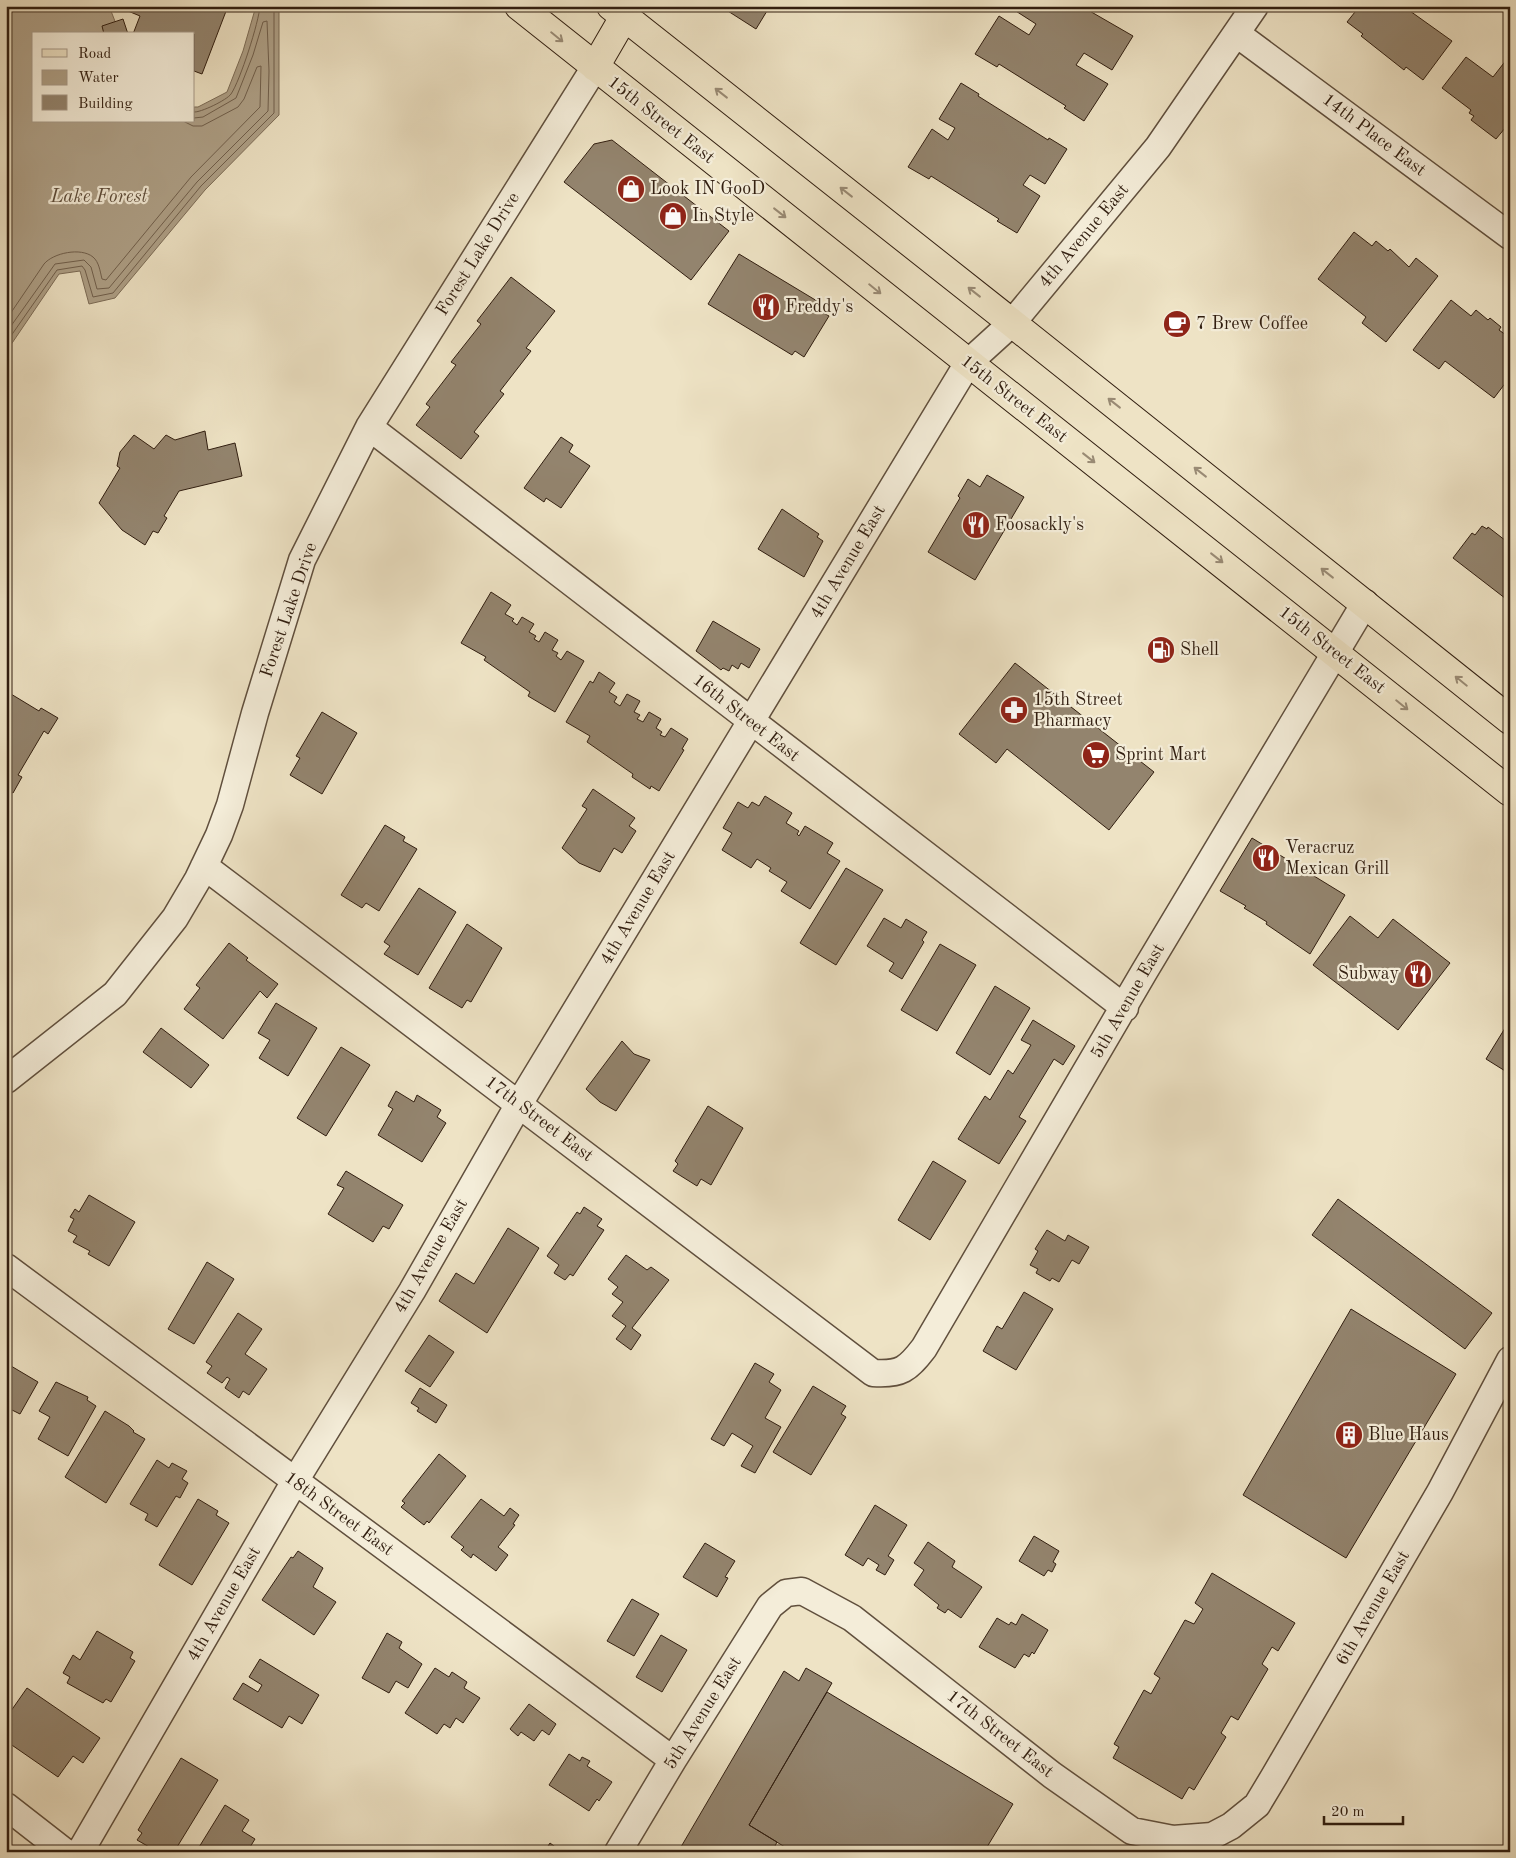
<svg xmlns="http://www.w3.org/2000/svg" width="1516" height="1858" font-family="'Old Standard TT',serif">
<style>
.water{fill:#aea087;stroke:#7c6c57}
.lines{fill:none;stroke-linecap:round;stroke-linejoin:round}
.shore{stroke:#705f4c;stroke-width:1}
.building{fill:#93846e;stroke:#311e10}
.minor-casing{stroke:#604f3d;stroke-width:29}
.major-casing{stroke:#311e10;stroke-width:30}
.minor{stroke:#f4edd9;stroke-width:26}
.major{stroke:#eee3c5;stroke-width:28}
.oneway{stroke:#998a74}
.labels{text-anchor:middle;dominant-baseline:central;stroke-width:4.5;stroke-linejoin:round;paint-order:stroke}
.street-label{font-size:18px;fill:#311e10;stroke:#f4edd9}
.poi-label{font-size:18px;fill:#311e10;stroke:#f4edd9;text-anchor:start}
.water-label{font-size:19px;font-style:italic;fill:#5d4c3a;stroke:#f4edd9}
</style>
<rect width="100%" height="100%" fill="#eee3c5"/>
<filter id="stains"><feTurbulence type="fractalNoise" baseFrequency=".004" numOctaves="4"/><feColorMatrix values="0 0 0 0 .2 0 0 0 0 .09 0 0 0 0 .02 0 0 0 .5 -.17"/></filter>
<radialGradient id="worn" r=".72"><stop offset=".6" stop-color="#630" stop-opacity="0"/><stop offset="1" stop-color="#630" stop-opacity=".3"/></radialGradient>
<path class="water" d="M6,6H109L120,34H34V121H194V107H198L227,92L243,51L256,6L279,8V115L205,190L115,298L89,304L80,271L59,274L6,352Z"/>
<g class="lines">
<path class="shore" d="M194,112C200,113 227,100 231,94C240,81 259,22 260,6
M6,320L44,264C53,253 81,247 93,257C99,262 100,271 102,279L106,280L191,177L260,107L261,66L257,67L244,99L238,107L202,126H193L183,121
M6,333L55,264L84,260L91,267L97,289L109,288L197,182L268,111L269,71L267,21L263,22L253,55L236,98L203,117L194,118
M6,343L57,270L82,266L85,270L93,297L113,293L201,186L274,113V6"/>
</g>
<path class="building" d="M130,6H228L202,74L194,71V34H133L140,16L128,11Z
M720,6H770L756,29Z
M1008,6H1081L1133,36L1112,70L1084,53L1076,65L1108,84L1084,121L1064,108L1066,106L999,64L997,67L975,54L999,16L1029,35L1036,24Z
M1348,6H1403L1452,41L1423,80L1406,67L1404,70L1361,36L1363,34L1347,22L1355,12Z
M123,19L128,34H104L102,26Z
M1466,57L1493,77L1507,59L1510,61V122L1496,139L1471,120L1474,116L1469,113L1471,110L1442,88Z
M961,83L979,94L978,96L1048,140L1049,138L1067,149L1045,184L1030,175L1023,185L1040,196L1017,233L997,221L999,219L931,176L929,179L908,167L932,129L948,140L955,128L939,119Z
M612,140L729,231L691,280L564,182L594,144Z
M1354,232L1372,246L1376,241L1388,251L1390,249L1409,267L1416,258L1438,276L1386,342L1362,323L1366,317L1318,279Z
M739,254L822,304L818,310L829,316L804,357L795,351L792,355L708,304Z
M511,277L555,311L526,348L531,351L500,391L504,394L474,432L479,436L461,459L416,425L430,407L426,404L456,365L451,362L481,324L477,321Z
M1451,300L1471,316L1476,310L1488,320L1490,318L1501,327L1499,330L1510,338L1506,344L1510,347V377L1494,398L1445,361L1439,369L1413,350Z
M205,431L208,450L235,443L242,476L179,491L164,516L167,518L158,533L153,531L145,545L122,530L99,503L120,468L117,466L120,452L134,435L154,449L166,435L175,440Z
M561,437L573,445L569,452L590,466L561,508L546,498L544,502L524,488Z
M987,475L1024,497L975,580L928,552L960,498L958,496L968,479L980,487Z
M782,509L819,534L817,537L823,541L804,577L758,549Z
M1482,526L1487,529L1488,527L1510,544V602L1453,558L1472,533L1475,535Z
M491,592L511,605L505,614L514,619L512,621L517,625L522,617L534,624L529,632L536,636L534,639L539,642L545,632L558,640L552,650L558,653L556,656L561,660L567,651L584,661L555,712L528,696L530,692L484,660L486,657L461,643Z
M713,621L760,649L749,668L741,663L738,669L732,665L729,671L723,668L721,670L696,651Z
M1015,663L1154,772L1109,830L1007,749L996,763L959,734Z
M599,672L615,683L609,692L617,697L614,702L620,706L627,694L640,701L634,712L640,715L637,719L643,722L649,712L661,719L656,728L662,732L660,735L665,737L671,728L688,739L682,749L684,750L659,791L651,786L650,789L632,777L633,774L587,742L590,736L566,722L590,681L593,683Z
M6,691L39,711L41,708L58,718L48,734L44,731L18,775L22,777L13,793L6,790Z
M322,712L357,733L322,794L290,775L300,758L296,756Z
M593,789L635,818L629,826L636,831L622,853L614,848L600,872L579,863L562,848L587,809L582,806Z
M765,796L792,813L786,823L799,831L797,834L799,836L805,826L833,843L827,853L840,861L810,909L781,891L787,882L769,871L771,868L757,859L751,868L722,850L732,833L723,828L738,802L748,808L752,802L759,806Z
M385,825L405,837L403,841L417,849L379,911L366,903L362,908L341,895Z
M1252,838L1345,895L1310,954L1266,924L1267,922L1244,908L1246,906L1220,891Z
M846,868L883,890L836,965L800,943Z
M419,888L456,912L418,975L384,954L390,946L384,942Z
M1350,916L1378,938L1393,919L1450,963L1398,1030L1313,965Z
M884,918L901,928L906,919L927,932L922,940L924,942L902,979L889,971L894,963L867,946Z
M467,924L502,948L471,1002L467,1000L462,1008L429,988Z
M229,943L248,958L246,960L278,984L267,998L260,991L223,1039L184,1009L200,988L196,985Z
M940,944L976,965L937,1031L901,1010Z
M995,986L1030,1008L990,1075L956,1053Z
M276,1003L317,1028L288,1076L259,1058L270,1040L258,1033Z
M1033,1020L1075,1046L1063,1065L1054,1059L1019,1117L1026,1121L999,1164L958,1139L985,1096L990,1100L1008,1070L1013,1074L1031,1045L1021,1040Z
M1510,1020V1074L1486,1059Z
M161,1028L209,1065L191,1088L143,1052Z
M622,1041L634,1054L650,1060L616,1111L600,1102L586,1089Z
M341,1047L370,1065L326,1136L297,1118Z
M396,1091L414,1102L417,1095L441,1110L437,1117L446,1123L422,1162L378,1135L393,1109L388,1106Z
M708,1106L743,1128L711,1185L701,1179L697,1186L673,1171L678,1164L675,1161Z
M933,1161L966,1181L930,1240L898,1220Z
M346,1171L403,1205L389,1229L383,1226L373,1242L328,1214L344,1188L337,1185Z
M89,1195L135,1222L109,1266L88,1254L90,1251L73,1242L77,1236L68,1231L74,1219L70,1217L75,1209L79,1212Z
M1338,1199L1492,1313L1465,1349L1312,1235Z
M584,1207L602,1219L597,1226L604,1230L573,1276L570,1274L565,1280L554,1273L559,1265L547,1256L577,1212L580,1214Z
M508,1228L539,1248L487,1333L439,1301L456,1273L474,1284Z
M1047,1230L1065,1241L1068,1235L1089,1247L1079,1264L1072,1260L1059,1282L1052,1278L1050,1281L1036,1273L1038,1269L1030,1265L1038,1251L1035,1249Z
M626,1255L647,1270L651,1267L669,1280L632,1328L641,1335L631,1350L616,1339L626,1326L612,1316L623,1302L612,1294L618,1287L608,1279Z
M207,1262L234,1279L194,1344L168,1329Z
M1024,1292L1053,1309L1016,1370L983,1351L997,1326L1002,1329Z
M1351,1309L1456,1374L1346,1558L1243,1495Z
M238,1313L262,1329L245,1354L267,1369L249,1395L243,1391L239,1398L225,1388L230,1379L227,1377L222,1383L207,1373L212,1366L206,1362Z
M429,1335L454,1352L430,1387L405,1371Z
M6,1363L38,1382L20,1414L6,1407Z
M755,1363L774,1374L769,1382L781,1390L765,1418L781,1427L755,1473L741,1466L753,1446L732,1433L724,1446L711,1439Z
M56,1382L88,1397L87,1400L96,1406L68,1456L38,1439L50,1417L39,1411Z
M813,1386L846,1406L841,1414L846,1417L811,1475L773,1452Z
M420,1388L447,1405L436,1423L417,1411L419,1408L411,1403Z
M105,1411L129,1426L134,1431L133,1432L145,1439L106,1503L65,1477Z
M439,1454L466,1476L429,1523L427,1521L424,1525L401,1507L405,1503L402,1501Z
M157,1460L169,1468L172,1463L187,1471L182,1479L188,1483L180,1498L176,1496L157,1527L145,1520L148,1514L130,1504Z
M198,1499L218,1511L216,1515L229,1523L192,1585L159,1565Z
M481,1499L504,1516L510,1508L519,1515L513,1524L515,1525L498,1547L508,1555L496,1571L473,1554L471,1558L461,1550L464,1547L451,1537Z
M875,1505L907,1525L888,1556L894,1560L885,1575L876,1570L879,1565L868,1558L863,1566L845,1555Z
M1034,1536L1059,1551L1053,1562L1056,1564L1052,1572L1048,1570L1044,1576L1019,1561Z
M928,1542L955,1561L952,1567L982,1587L961,1618L948,1609L945,1613L937,1608L939,1605L914,1585L924,1570L914,1563Z
M705,1543L735,1561L725,1577L728,1578L717,1597L683,1577Z
M298,1551L323,1568L313,1587L336,1602L314,1635L262,1600L291,1557L293,1558Z
M1212,1573L1295,1623L1278,1651L1272,1647L1262,1664L1268,1669L1238,1720L1231,1716L1221,1733L1226,1737L1194,1790L1189,1787L1182,1799L1113,1758L1119,1747L1114,1744L1144,1690L1151,1694L1160,1678L1154,1674L1185,1620L1194,1624L1203,1609L1195,1603Z
M632,1599L659,1614L634,1656L607,1641Z
M1022,1614L1048,1630L1034,1654L1032,1652L1029,1657L1024,1654L1015,1668L979,1647L997,1618L1009,1625L1011,1622L1016,1625Z
M97,1631L133,1652L130,1658L135,1661L111,1702L106,1699L103,1703L67,1683L70,1677L63,1673L73,1655L80,1660Z
M387,1633L402,1642L399,1648L422,1664L408,1688L396,1681L389,1693L362,1678Z
M661,1635L687,1650L662,1692L636,1677Z
M260,1659L319,1695L302,1724L289,1716L282,1728L233,1699L243,1683L258,1692L262,1685L249,1677Z
M435,1668L449,1677L452,1672L467,1682L464,1688L480,1698L463,1723L456,1718L450,1728L444,1724L437,1734L405,1713Z
M806,1668L832,1683L749,1825L777,1842L772,1852H678L784,1671L799,1681Z
M27,1688L100,1738L83,1763L73,1756L58,1777L6,1741V1718Z
M827,1692L1013,1804L984,1852H793L749,1825Z
M529,1704L556,1724L549,1735L542,1730L534,1741L521,1732L518,1736L510,1729Z
M569,1754L580,1761L582,1757L590,1761L587,1766L612,1782L599,1801L597,1799L589,1811L549,1785Z
M181,1758L218,1780L174,1852H158L137,1840L142,1833L138,1830Z
M225,1805L249,1820L242,1831L255,1839L247,1852H196Z
M550,1843L562,1852H544Z
M505,1846L512,1852H501Z"/>
<g class="lines">
<defs>
<path id="minor" d="M1237,34L1510,236
M369,427L1125,1008
M204,866L873,1373C901,1375 908,1369 924,1348L1144,972L1365,603
M6,1080L115,994L175,918L198,879L219,835L230,805L255,713L302,560L369,427L595,67
M6,1267L673,1760
M6,1806L65,1852
M80,1852L295,1481L412,1291L519,1104L968,363L1012,323L1158,147L1255,6
M618,1852L673,1760L770,1606L786,1593L802,1591L852,1618L1052,1775L1132,1831L1173,1839L1212,1836L1231,1826L1257,1805L1275,1775L1440,1492L1510,1360"/>
<path id="major" d="M519,6L1510,792
M611,6L1012,323L1510,720
M595,67L624,17"/>
</defs>
<use href="#minor" class="minor-casing"/>
<use href="#major" class="major-casing"/>
<use href="#minor" class="minor"/>
<use href="#major" class="major"/>
</g>
<defs><path id="oneway-shaft" d="M-6 0H5M1.5-3L5.5 0L1.5 3" fill="none" stroke-width="1.6" stroke-linecap="round" stroke-linejoin="round" transform="scale(1.25)"/></defs>
<g class="oneway">
<use href="#oneway-shaft" transform="translate(557 37) rotate(39)"/>
<use href="#oneway-shaft" transform="translate(721 93) rotate(-142)"/>
<use href="#oneway-shaft" transform="translate(846 192) rotate(-142)"/>
<use href="#oneway-shaft" transform="translate(780 213) rotate(38)"/>
<use href="#oneway-shaft" transform="translate(875 289) rotate(39)"/>
<use href="#oneway-shaft" transform="translate(974 292) rotate(-142)"/>
<use href="#oneway-shaft" transform="translate(1114 403) rotate(-142)"/>
<use href="#oneway-shaft" transform="translate(1089 458) rotate(38)"/>
<use href="#oneway-shaft" transform="translate(1200 472) rotate(-142)"/>
<use href="#oneway-shaft" transform="translate(1217 558) rotate(38)"/>
<use href="#oneway-shaft" transform="translate(1327 573) rotate(-142)"/>
<use href="#oneway-shaft" transform="translate(1461 681) rotate(-141)"/>
<use href="#oneway-shaft" transform="translate(1402 705) rotate(39)"/>
</g>
<defs>
<symbol id="shop-disc" viewBox="-11 -11 22 22"><circle r="9.5" fill="#8f2418" stroke="#f4edd9"/><path d="M-5-2.5h2.3a2.7 3.5 0 0 1 5.4 0H5L5.5 6h-11ZM-1.5-2.5h3a1.5 2.3 0 0 0-3 0Z" fill="#fff"/></symbol>
<symbol id="restaurant-disc" viewBox="-11 -11 22 22"><circle r="9.5" fill="#8f2418" stroke="#f4edd9"/><path d="M-5-6h1v4h1v-4h1v4h1v-4h1v5L-1.5 .5V6h-2V.5L-5-1ZM5-6V6H3V1.5H1.5Q1.5-4 5-6Z" fill="#fff"/></symbol>
<symbol id="cafe-disc" viewBox="-11 -11 22 22"><circle r="9.5" fill="#8f2418" stroke="#f4edd9"/><path d="M-5.5-4.5H6V0H3Q3 3.5 0 3.5H-2.5Q-5.5 3.5-5.5 0ZM3-3.2v2h1.7v-2ZM-6 4.5H4V6H-6Z" fill="#fff"/></symbol>
<symbol id="fuel-disc" viewBox="-11 -11 22 22"><circle r="9.5" fill="#8f2418" stroke="#f4edd9"/><path d="M-5.5-6h7V0h2V4h1.3V-2.5L3-4.5l.8-.8L6-3V5H2.5V1h-1V6h-7ZM-4.2-4.7v3.2H.2V-4.7Z" fill="#fff"/></symbol>
<symbol id="pharmacy-disc" viewBox="-11 -11 22 22"><circle r="9.5" fill="#8f2418" stroke="#f4edd9"/><path d="M-2-6h4v4h4v4h-4v4h-4v-4h-4v-4h4Z" fill="#fff"/></symbol>
<symbol id="supermarket-disc" viewBox="-11 -11 22 22"><circle r="9.5" fill="#8f2418" stroke="#f4edd9"/><path d="M-6-5.5h2.5l.6 2H6L4.5 2H-2.5L-4.4-4H-6ZM-1.5 3.2a1.3 1.3 0 1 0 .1 0ZM3 3.2a1.3 1.3 0 1 0 .1 0Z" fill="#fff"/></symbol>
<symbol id="building-disc" viewBox="-11 -11 22 22"><circle r="9.5" fill="#8f2418" stroke="#f4edd9"/><path d="M-4-6H4V6H1V3H-1V6H-4ZM-2.5-4.3h1.7v1.8h-1.7ZM.8-4.3h1.7v1.8H.8ZM-2.5-1h1.7V.8h-1.7ZM.8-1h1.7V.8H.8Z" fill="#fff"/></symbol>
</defs>
<g fill-rule="evenodd">
<use href="#shop-disc" x="615" y="173" width="32" height="32"/>
<use href="#shop-disc" x="657" y="200" width="32" height="32"/>
<use href="#restaurant-disc" x="750" y="291" width="32" height="32"/>
<use href="#cafe-disc" x="1161" y="308" width="32" height="32"/>
<use href="#restaurant-disc" x="960" y="509" width="32" height="32"/>
<use href="#fuel-disc" x="1145" y="634" width="32" height="32"/>
<use href="#pharmacy-disc" x="998" y="694" width="32" height="32"/>
<use href="#supermarket-disc" x="1080" y="739" width="32" height="32"/>
<use href="#restaurant-disc" x="1250" y="842" width="32" height="32"/>
<use href="#restaurant-disc" x="1402" y="958" width="32" height="32"/>
<use href="#building-disc" x="1333" y="1419" width="32" height="32"/>
</g>
<g class="labels">
<g class="street-label">
<text transform="translate(661 120) rotate(38)">15th Street East</text>
<text transform="translate(1374 135) rotate(37)">14th Place East</text>
<text transform="translate(1084 236) rotate(-50)">4th Avenue East</text>
<text transform="translate(478 254) rotate(-58)">Forest Lake Drive</text>
<text transform="translate(1014 399) rotate(38)">15th Street East</text>
<text transform="translate(848 562) rotate(-59)">4th Avenue East</text>
<text transform="translate(289 610) rotate(-71)">Forest Lake Drive</text>
<text transform="translate(1332 650) rotate(38)">15th Street East</text>
<text transform="translate(746 718) rotate(38)">16th Street East</text>
<text transform="translate(638 908) rotate(-59)">4th Avenue East</text>
<text transform="translate(1128 1001) rotate(-60)">5th Avenue East</text>
<text transform="translate(539 1119) rotate(37)">17th Street East</text>
<text transform="translate(431 1256) rotate(-60)">4th Avenue East</text>
<text transform="translate(339 1514) rotate(36)">18th Street East</text>
<text transform="translate(224 1604) rotate(-60)">4th Avenue East</text>
<text transform="translate(1373 1608) rotate(-60)">6th Avenue East</text>
<text transform="translate(703 1713) rotate(-58)">5th Avenue East</text>
<text transform="translate(1000 1734) rotate(38)">17th Street East</text>
</g>
<g class="poi-label">
<text x="650" y="189">Look IN GooD</text>
<text x="692" y="216">In Style</text>
<text x="785" y="307">Freddy's</text>
<text x="1196" y="324">7 Brew Coffee</text>
<text x="995" y="525">Foosackly's</text>
<text x="1180" y="650">Shell</text>
<text x="1033" y="700">15th Street<tspan x="1033" dy="21">Pharmacy</tspan></text>
<text x="1115" y="755">Sprint Mart</text>
<text x="1285" y="848">Veracruz<tspan x="1285" dy="21">Mexican Grill</tspan></text>
<text x="1399" y="974" text-anchor="end">Subway</text>
<text x="1368" y="1435">Blue Haus</text>
</g>
<g class="water-label">
<text x="99" y="197">Lake Forest</text>
</g>
</g>
<rect width="1516" height="1858" fill="none" stroke="#eee3c5" stroke-width="25"/>
<rect x="8" y="8" width="1501" height="1843" fill="none" stroke="#311e10" stroke-width="2.5"/>
<rect x="12" y="12" width="1491" height="1833" fill="none" stroke="#311e10"/>
<rect x="32" y="32" width="162" height="90" fill="#f4edd9" stroke="#a69a89"/>
<rect x="42" y="49" width="25" height="8" fill="#eee3c5" stroke="#a69a89"/>
<text x="78" y="58" font-size="15" fill="#311e10">Road</text>
<rect x="42" y="70" width="25" height="15" fill="#aea087" stroke="#a69a89"/>
<text x="78" y="82" font-size="15" fill="#311e10">Water</text>
<rect x="42" y="95" width="25" height="15" fill="#93846e" stroke="#a69a89"/>
<text x="78" y="108" font-size="15" fill="#311e10">Building</text>
<path d="M1324 1816v8h79v-8" fill="none" stroke="#311e10" stroke-width="2.5"/>
<text x="1331" y="1816" font-size="15" fill="#311e10" stroke="#f4edd9" stroke-width="4" paint-order="stroke">20 m</text>
<rect width="100%" height="100%" filter="url(#stains)"/>
<rect width="100%" height="100%" fill="url(#worn)"/>
</svg>
